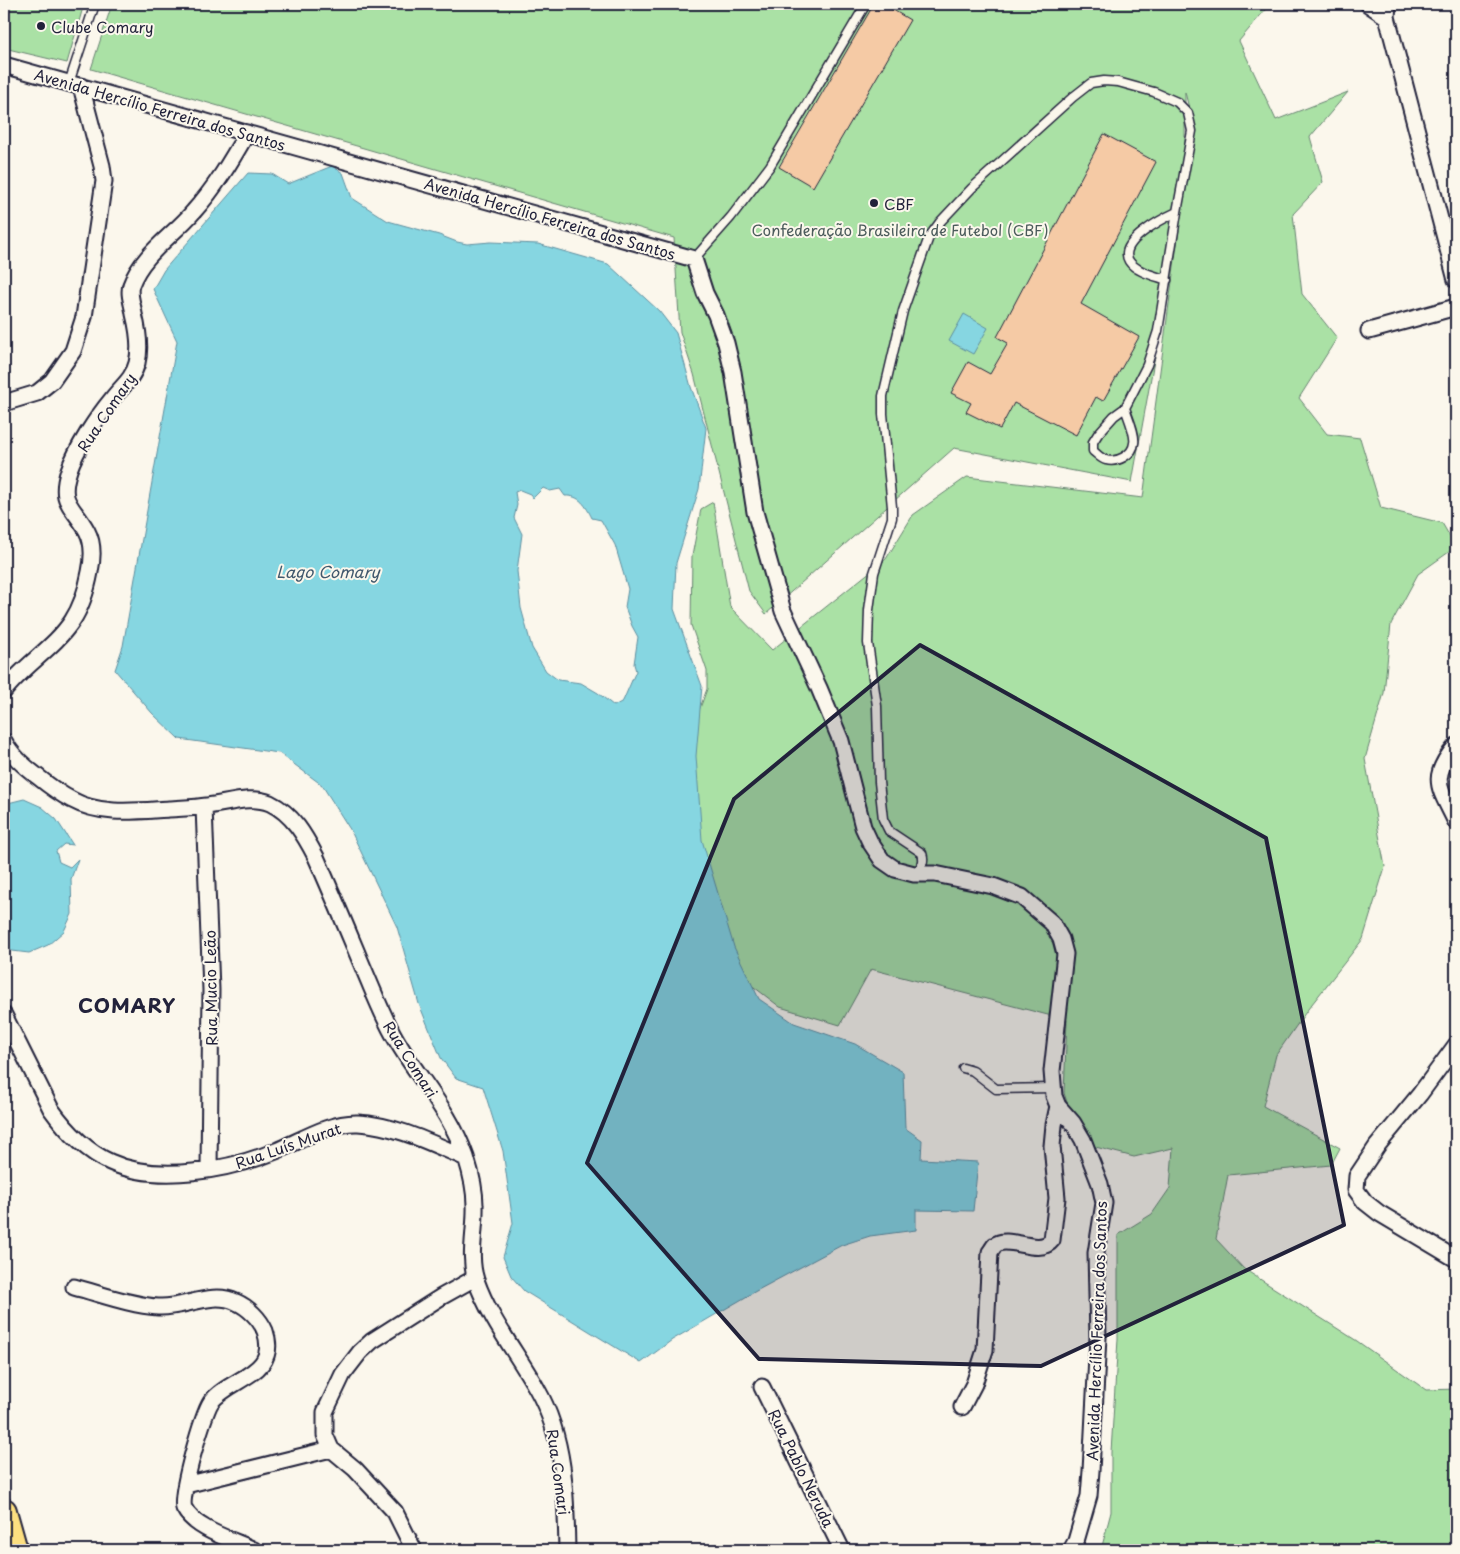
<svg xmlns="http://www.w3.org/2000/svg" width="1460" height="1554" font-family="'Playpen Sans',sans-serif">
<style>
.green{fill:#aae1a5;stroke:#668270;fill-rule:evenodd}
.water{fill:#86d6e1;stroke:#5e8e9f;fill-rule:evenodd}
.building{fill:#f5caa5;stroke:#22223b}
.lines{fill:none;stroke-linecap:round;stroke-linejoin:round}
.lane-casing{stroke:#22223b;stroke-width:11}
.street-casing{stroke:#22223b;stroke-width:19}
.primary-casing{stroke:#22223b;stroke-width:28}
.lane{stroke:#fbf7ec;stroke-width:8}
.street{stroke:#fbf7ec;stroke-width:15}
.primary{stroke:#fddf80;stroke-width:24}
.marked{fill:#22223b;fill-opacity:0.2;stroke:#22223b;stroke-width:4;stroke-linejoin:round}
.poi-dot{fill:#22223b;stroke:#fbf7ec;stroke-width:2}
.labels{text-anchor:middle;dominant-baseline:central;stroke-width:4;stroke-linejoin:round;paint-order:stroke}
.poi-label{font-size:15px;fill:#22223b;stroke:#fbf7ec;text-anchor:start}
.street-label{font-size:15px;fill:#22223b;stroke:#fbf7ec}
.park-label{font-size:15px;fill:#4b5b5b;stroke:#fbf7ec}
.water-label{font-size:16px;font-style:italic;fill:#40586d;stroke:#fbf7ec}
.district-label{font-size:20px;font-weight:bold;letter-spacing:1px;fill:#22223b;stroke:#fbf7ec}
</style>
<rect width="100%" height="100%" fill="#fbf7ec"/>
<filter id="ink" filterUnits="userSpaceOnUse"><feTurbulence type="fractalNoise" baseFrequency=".02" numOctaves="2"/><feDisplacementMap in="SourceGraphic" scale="10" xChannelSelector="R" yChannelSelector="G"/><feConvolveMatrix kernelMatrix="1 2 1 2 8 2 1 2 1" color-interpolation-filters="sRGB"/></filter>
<g filter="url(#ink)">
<path class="green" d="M4,4H84L67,63L4,48Z
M112,4H1270L1239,41L1276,120L1348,92L1310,137L1323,182L1293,214L1302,294L1337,338L1299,398L1327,434L1360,438L1381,508L1442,523L1456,547L1418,574L1391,624L1384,693L1365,759L1385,867L1363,939L1308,1009L1276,1055L1263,1106L1340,1148L1331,1165L1228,1175L1216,1239L1244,1269L1357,1341L1426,1390L1456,1389V1550H1101L1111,1512V1452L1118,1339V1235L1152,1214L1170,1188L1173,1148L1134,1157L1080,1143L1064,1093L1067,1020L871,969L840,1025L780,1007L750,984L723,938L690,830L685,749L707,689V671L691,625L692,556L701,509L713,502L730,607L772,650L886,559L913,515L967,477L1143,498L1182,207L1132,482L954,448L766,614L749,591L694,374L680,332L674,238L91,69ZM1185,92L1195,133L1185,186Z"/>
<path class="water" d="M332,166L343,173L352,198L388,221L439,235L457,242L467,244L491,242L538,244L608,264L659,311L676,333L691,387L706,428L699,489L676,563L674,609L702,686L696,756L702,840L734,947L759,999L794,1023L855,1044L903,1072L905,1128L922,1140L921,1159L978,1162L973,1211L916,1210V1230L870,1236L842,1245L756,1291L672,1340L641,1363L524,1291L511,1276L503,1257L513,1223L503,1151L483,1087L456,1078L441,1058L419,1004L397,927L351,831L322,785L279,753L179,739L152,713L115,670L123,646L177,341L153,289L164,270L248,173L272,174L288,184ZM543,488L550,491L560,489L565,496C580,495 586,506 592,518L601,520L615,545L628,589L625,607L632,626L638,637L634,664L636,671L623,701L614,706L598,693L581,683L558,680L546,671L532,648L521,608L517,571L522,534L514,518L517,505L515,492L520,490L530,494L533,498Z
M964,314L988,328L973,354L949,341Z
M24,799L42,807L56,819L73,845L64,844L56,851L59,862L70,867L78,859L71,879L72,914L64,931L48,945L29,953L4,950V804Z"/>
<path class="building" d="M874,4H883L910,20L813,187L779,167Z
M1104,134L1156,162L1081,304L1139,337L1103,401L1096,397L1076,435L1014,403L1000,429L966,412L971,403L951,393L968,362L990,374L1008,343L997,337Z"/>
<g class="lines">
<defs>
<path id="lane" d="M69,83L95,4
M694,259L731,217L770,166L866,4
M1167,280C1156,276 1136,272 1129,261C1117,242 1164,218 1177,212
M916,872C922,866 925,862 922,853L889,831L883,819L879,782L877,706L868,643L869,610L874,573L892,518V507L883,414V396L903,311L929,237L940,222L972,188L1073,97L1091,83L1104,81L1118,82L1154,92L1177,102L1188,113L1192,131L1177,212L1158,331L1147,365L1125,408L1114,416L1098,434L1093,442V451C1097,454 1101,459 1106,460C1117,463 1133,455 1134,443C1136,435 1128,417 1125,408
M963,1068L973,1071L996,1089L1053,1088"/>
<path id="street" d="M1368,4L1387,17
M1388,4L1387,17L1456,280
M4,65L694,259L705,293L716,315L726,343L733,372L755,512L783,611L819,688L841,741L863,827L870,842L882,860L895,869L914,874H935L993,886L1022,897L1052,923L1061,939L1065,954L1052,1071L1054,1096L1058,1106L1073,1123L1083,1140L1100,1184L1104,1203L1096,1253L1098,1337L1091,1471L1089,1496L1076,1541L1071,1550
M1369,331L1456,307
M4,403L37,393L52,381L73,351L84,317L104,181L102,166L81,86
M4,691C24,665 55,647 72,621C82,606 87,588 90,572C93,558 94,544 87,531C73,505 58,504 69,470C76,449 97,417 112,399C121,387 133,379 137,363C141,347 138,330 134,314C133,305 128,294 131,285C142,254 174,235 194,211C215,188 231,161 247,133
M4,741C12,756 24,766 37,776C48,785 60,794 72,800C101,816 137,811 169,809C181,808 194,808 207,806C227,804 251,795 270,803C293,814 305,836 316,857C333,895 349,934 365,972C374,993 382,1014 393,1034C417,1078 449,1108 466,1157C471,1173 475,1189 475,1205C476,1230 468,1256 476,1280C490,1320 517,1353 537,1389C565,1438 566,1495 567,1550
M1456,746C1428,779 1440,788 1456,822
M204,807L211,990L209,1169
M4,1015L51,1109C66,1130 86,1151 110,1162C158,1184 229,1170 276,1151C302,1140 330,1122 358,1123C396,1125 433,1144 466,1158
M1456,1045L1420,1094L1377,1146L1357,1176L1356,1190L1365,1202L1379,1213L1456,1259
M74,1287C101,1294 130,1305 158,1307C184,1309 211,1290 236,1302C248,1307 260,1319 265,1331C280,1375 230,1377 211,1402C203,1414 179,1496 184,1508C195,1530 234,1540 254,1550
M762,1387L842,1550
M962,1407L974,1384L985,1350L990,1252C992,1250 993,1247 995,1245C1009,1234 1039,1257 1052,1240L1057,1198L1052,1146L1054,1125L1058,1106
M186,1485L331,1449
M414,1550L395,1512L355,1469L331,1449L325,1435V1412L343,1374L360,1352L372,1341L441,1297L475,1278"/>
<path id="primary" d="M4,1511L15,1550"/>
</defs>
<use href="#lane" class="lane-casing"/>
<use href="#street" class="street-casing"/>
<use href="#primary" class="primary-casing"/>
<use href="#lane" class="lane"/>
<use href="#street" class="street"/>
<use href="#primary" class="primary"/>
</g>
</g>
<path class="marked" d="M920,645L1266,838L1344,1225L1041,1366L759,1359L587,1163L734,799Z"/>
<g class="poi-dot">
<circle cx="41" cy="26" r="5"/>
<circle cx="874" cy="203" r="5"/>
</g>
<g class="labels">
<g class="poi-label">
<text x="51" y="26">Clube Comary</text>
<text x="884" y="203">CBF</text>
</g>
<g class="street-label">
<text transform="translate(160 109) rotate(16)">Avenida Hercílio Ferreira dos Santos</text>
<text transform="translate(550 218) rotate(16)">Avenida Hercílio Ferreira dos Santos</text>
<text transform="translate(106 412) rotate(-56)">Rua Comary</text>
<text transform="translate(210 988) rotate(-91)">Rua Mucio Leão</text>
<text transform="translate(411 1059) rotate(58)">Rua Comari</text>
<text transform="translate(288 1145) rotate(-19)">Rua Luís Murat</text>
<text transform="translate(1096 1331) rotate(-88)">Avenida Hercílio Ferreira dos Santos</text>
<text transform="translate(802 1468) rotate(64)">Rua Pablo Neruda</text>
<text transform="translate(559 1472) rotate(82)">Rua Comari</text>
</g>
<g class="park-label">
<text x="900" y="229">Confederação Brasileira de Futebol (CBF)</text>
</g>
<g class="water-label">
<text x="328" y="571">Lago Comary</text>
</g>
<g class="district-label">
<text x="127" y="1005">COMARY</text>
</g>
</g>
<rect width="1460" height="1554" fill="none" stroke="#fbf7ec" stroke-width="20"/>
<rect x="10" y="10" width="1440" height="1534" fill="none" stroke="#22223b" stroke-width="2" filter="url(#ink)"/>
</svg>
